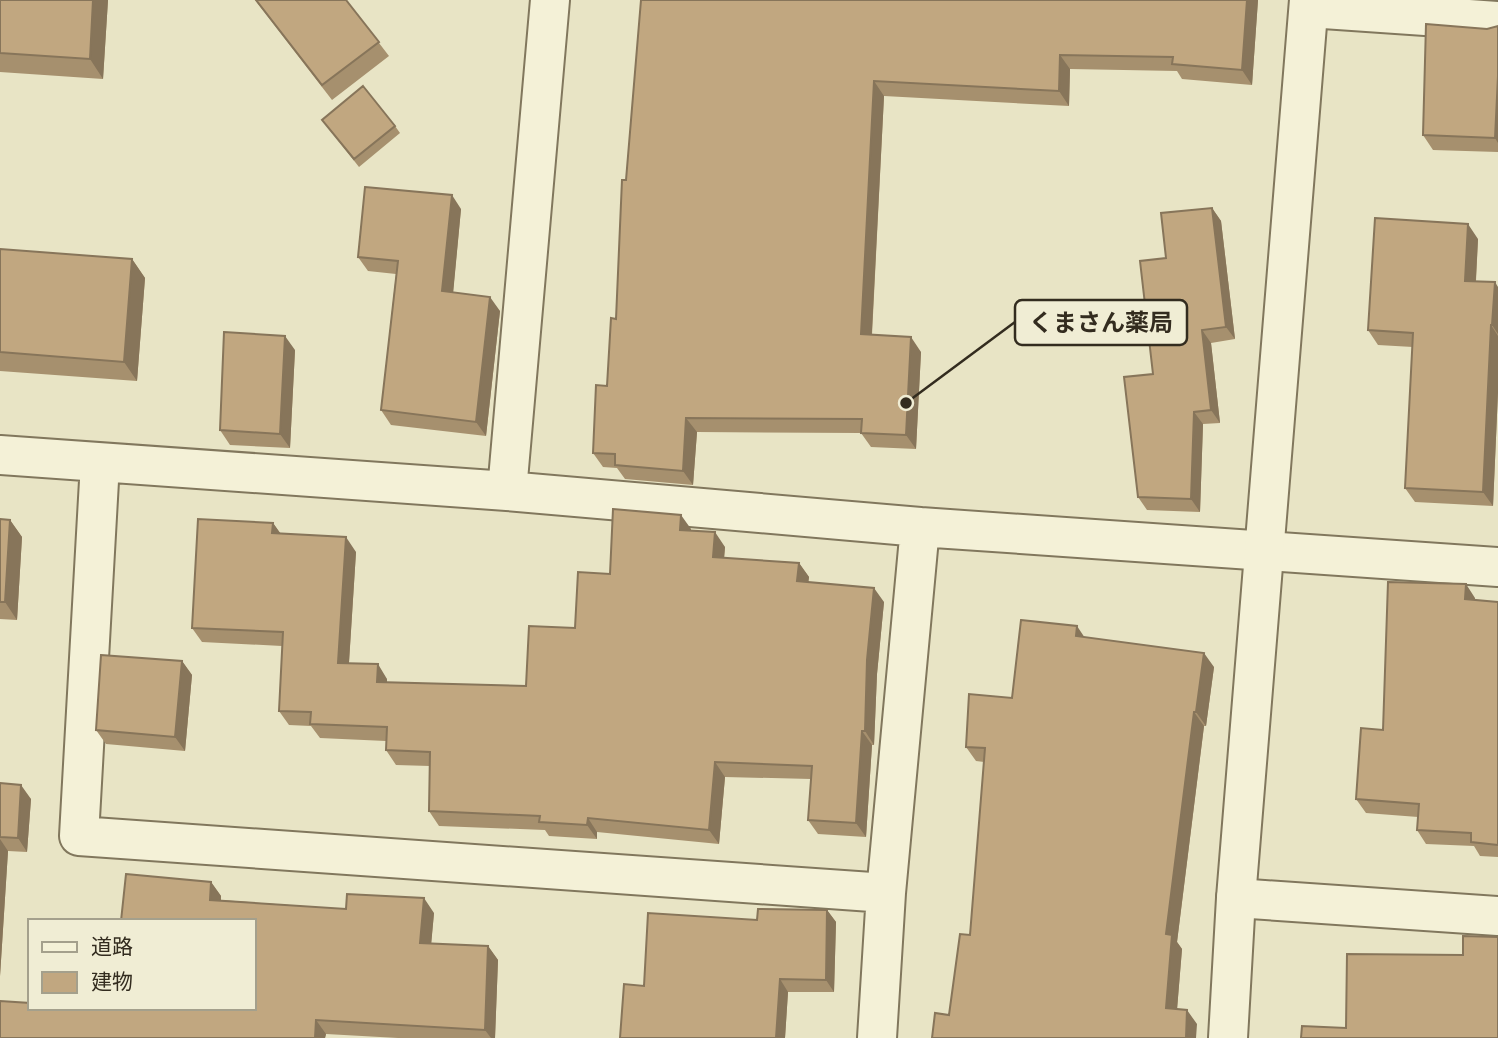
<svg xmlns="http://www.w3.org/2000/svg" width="1498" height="1038" font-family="'Crimson Pro','Noto Sans JP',serif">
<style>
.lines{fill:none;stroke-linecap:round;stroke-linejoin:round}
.minor-casing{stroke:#81775d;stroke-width:42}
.tertiary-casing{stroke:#81775d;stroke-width:42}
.minor{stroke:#f4f1d7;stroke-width:38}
.tertiary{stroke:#f4f1d7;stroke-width:38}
.wall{fill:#a6906e}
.shaded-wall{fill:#87755a}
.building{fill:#c1a780;stroke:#87755a;stroke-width:2}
.leader{fill:none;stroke:#332c1f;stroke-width:2.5}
.callout-dot{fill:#332c1f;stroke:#f0edd4;stroke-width:2.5}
.callout{fill:#f0edd4;stroke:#332c1f;stroke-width:2.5}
.callout-label{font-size:24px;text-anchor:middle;font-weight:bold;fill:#332c1f}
</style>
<rect width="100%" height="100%" fill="#e8e4c5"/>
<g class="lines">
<defs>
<path id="minor" d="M1309,8L1498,21
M0,455L507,491L920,527L1498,567
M100,463L79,836L886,893
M507,491L550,0
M1236,898L1498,916
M877,1038L886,893L920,527"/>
<path id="tertiary" d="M1228,1038L1236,898L1309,0"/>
</defs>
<use href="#minor" class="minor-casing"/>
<use href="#tertiary" class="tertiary-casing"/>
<use href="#minor" class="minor"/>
<use href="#tertiary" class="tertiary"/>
</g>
<path class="wall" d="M0,0H108L103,79L0,72Z
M255,0H346L389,56L332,100Z
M641,0H1258L1252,85L1182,79L1177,71L1070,69L1069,106L884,96L872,335L921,352L916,449L871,447L861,433L697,432L693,485L625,479L617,468L603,467L593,453L607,386L616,319L626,180Z
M1498,26V152L1433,150L1423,135L1487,29Z
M322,120L395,126L400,133L359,167Z
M1212,208L1221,221L1235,339L1211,343L1220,423L1203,424L1200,512L1147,510L1138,497L1153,374Z
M461,209L453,292L500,311L486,436L391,425L381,410L396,274L368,271L358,257Z
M1478,239L1476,281L1498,287V392L1493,506L1415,502L1405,488L1413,347L1378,345L1368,330Z
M0,249L132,259L145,278L137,381L0,371Z
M295,350L290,448L230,445L220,430Z
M0,519L10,520L22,537L17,620L0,619Z
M273,523L280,533L356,552L349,663L387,679V682L526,686L575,628L610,574L691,529L690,531L725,547L724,558L799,563L809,577L808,582L884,602L877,674L874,745H872L866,837L818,834L808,820L811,779L725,777L719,844L597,832V839L549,836L545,830L439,826L429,811L430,766L396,765L386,750V741L320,738L311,726L289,725L279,711L282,646L202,642L192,628Z
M1475,598V600L1498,602V857L1480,856L1474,846L1426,844L1417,830L1418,817L1366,813L1356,799L1383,730Z
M1084,637L1214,667L1206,726H1204L1177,942L1182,949L1177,1009L1197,1024L949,1015L970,935L984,762L976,761L966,747L1012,698Z
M182,661L192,675L185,751L106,744L96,730Z
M0,783L31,799L27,852L8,851L0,976Z
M211,882L221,896V900L346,909L434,913L431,944L488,946L498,960L495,1038H398L326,1034L325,1038H0L112,1010L121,921Z
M827,910L836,922L834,992H788L785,1038H620L644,986L757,920Z"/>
<path class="shaded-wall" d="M93,0H108L103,79L90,59Z
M1247,0H1258L1252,85L1242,70Z
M1060,55L1070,69L1069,106L1059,91Z
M1497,76L1498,77V143L1495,138Z
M874,81L884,96L871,349L861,334Z
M452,195L461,209L452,305L442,291Z
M1212,208L1221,221L1235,339L1226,327Z
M1468,224L1478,239L1475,295L1465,281Z
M132,259L145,278L137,381L124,362Z
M1495,282L1498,287V334L1492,325Z
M490,297L500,311L486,436L476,422Z
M1491,325L1498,336V392L1493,506L1483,492Z
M1202,330L1211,343L1220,423L1211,410Z
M285,336L295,350L290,448L280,434Z
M911,337L921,352L916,449L906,435Z
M1194,412L1203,424L1200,512L1191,499Z
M686,418L697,432L693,485L683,471Z
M681,515L691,529L690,545L680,530Z
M10,520L22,537L17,620L5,602Z
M273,523L283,537L272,533Z
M715,532L725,547L723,571L713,557Z
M346,537L356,552L348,677L338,663Z
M799,563L809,577L807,595L797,581Z
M1466,584L1475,598V613L1465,599Z
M874,588L884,602L877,674L874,745L865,731L867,660Z
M1077,626L1087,641L1076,636Z
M1204,653L1214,667L1206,726L1196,712Z
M182,661L192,675L185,751L175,737Z
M378,664L387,679V696L377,682Z
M1194,712L1204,726L1177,942L1182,949L1176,1022L1166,1008V934Z
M862,731L872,745L866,837L856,823Z
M715,762L725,777L719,844L709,830Z
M21,785L31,799L27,852L18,838Z
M588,818L597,832V839L587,825Z
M0,839L8,851L0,976Z
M211,882L221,896L220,914L210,900Z
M424,898L434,913L430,957L420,943Z
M827,910L836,922L834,992L826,980Z
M488,946L498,960L495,1038H491L485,1030Z
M780,979L788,992L785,1038H776Z
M1187,1010L1197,1024L1196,1038H1186Z
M316,1020L326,1034L325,1038H315Z"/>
<path class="building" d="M0,0H93L90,59L0,53Z
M256,0H346L379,42L322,85Z
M641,0H1247L1242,70L1172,64L1173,57L1060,55L1059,91L874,81L861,334L911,337L906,435L861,433L862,419L686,418L683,471L615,465V454L593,453L596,385L607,386L611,318L616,319L622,180H626Z
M1426,24L1487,29L1498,26V76L1495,138L1423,135Z
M363,86L395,126L354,159L322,120Z
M365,187L452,195L442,291L490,297L476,422L381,410L398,261L358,257Z
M1212,208L1226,327L1202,330L1211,410L1194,412L1191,499L1138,497L1124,377L1153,374L1140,261L1166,258L1161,213Z
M1375,218L1468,224L1465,281L1495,282L1492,325H1491L1483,492L1405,488L1413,333L1368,330Z
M0,249L132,259L124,362L0,352Z
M224,332L285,336L280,434L220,430Z
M613,509L681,515L680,530L715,532L713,557L799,563L797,581L874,588L867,660L865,731H862L856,823L808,820L812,766L715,762L709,830L588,818L587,825L539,822L540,816L429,811L430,752L386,750L387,727L310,724L311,712L279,711L283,632L192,628L198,519L273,523L272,533L346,537L338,663L378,664L377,682L526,686L529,626L575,628L578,572L610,574Z
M0,519L10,520L5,602H0Z
M1388,582L1466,584L1465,599L1498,602V845L1471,842V833L1417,830L1419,804L1356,799L1361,728L1383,730Z
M1021,620L1077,626L1076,636L1204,653L1196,712H1194L1166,934L1172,935L1166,1008L1187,1010L1186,1038H932L935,1013L949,1015L960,934L970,935L985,748L966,747L969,694L1012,698Z
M101,655L182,661L175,737L96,730Z
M0,783L21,785L18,838L0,837Z
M126,874L211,882L210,900L346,909L347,894L424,898L420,943L488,946L485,1030L316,1020L315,1038H0V1001L30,1003V1008H91L112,1010V1008H254V921H121Z
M758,909L827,910L826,980L780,979L776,1038H620L624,984L644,986L648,913L757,920Z
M1463,936L1498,937V1038H1301L1302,1026L1346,1028L1347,954L1463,955Z"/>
<path class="leader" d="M906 403L1015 322"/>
<circle class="callout-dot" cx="906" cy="403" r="7"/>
<rect class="callout" x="1015" y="300" width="172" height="45" rx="7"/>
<g class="callout-label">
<text x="1101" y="331">くまさん薬局</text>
</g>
<rect x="28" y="919" width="228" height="91" fill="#f0edd4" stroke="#a4a08c" stroke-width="2"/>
<rect x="42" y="942" width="35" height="10" fill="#f4f1d7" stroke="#a4a08c" stroke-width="2"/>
<text x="91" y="954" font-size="21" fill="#332c1f">道路</text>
<rect x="42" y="972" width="35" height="21" fill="#c1a780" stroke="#a4a08c" stroke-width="2"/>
<text x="91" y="989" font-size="21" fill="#332c1f">建物</text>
</svg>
